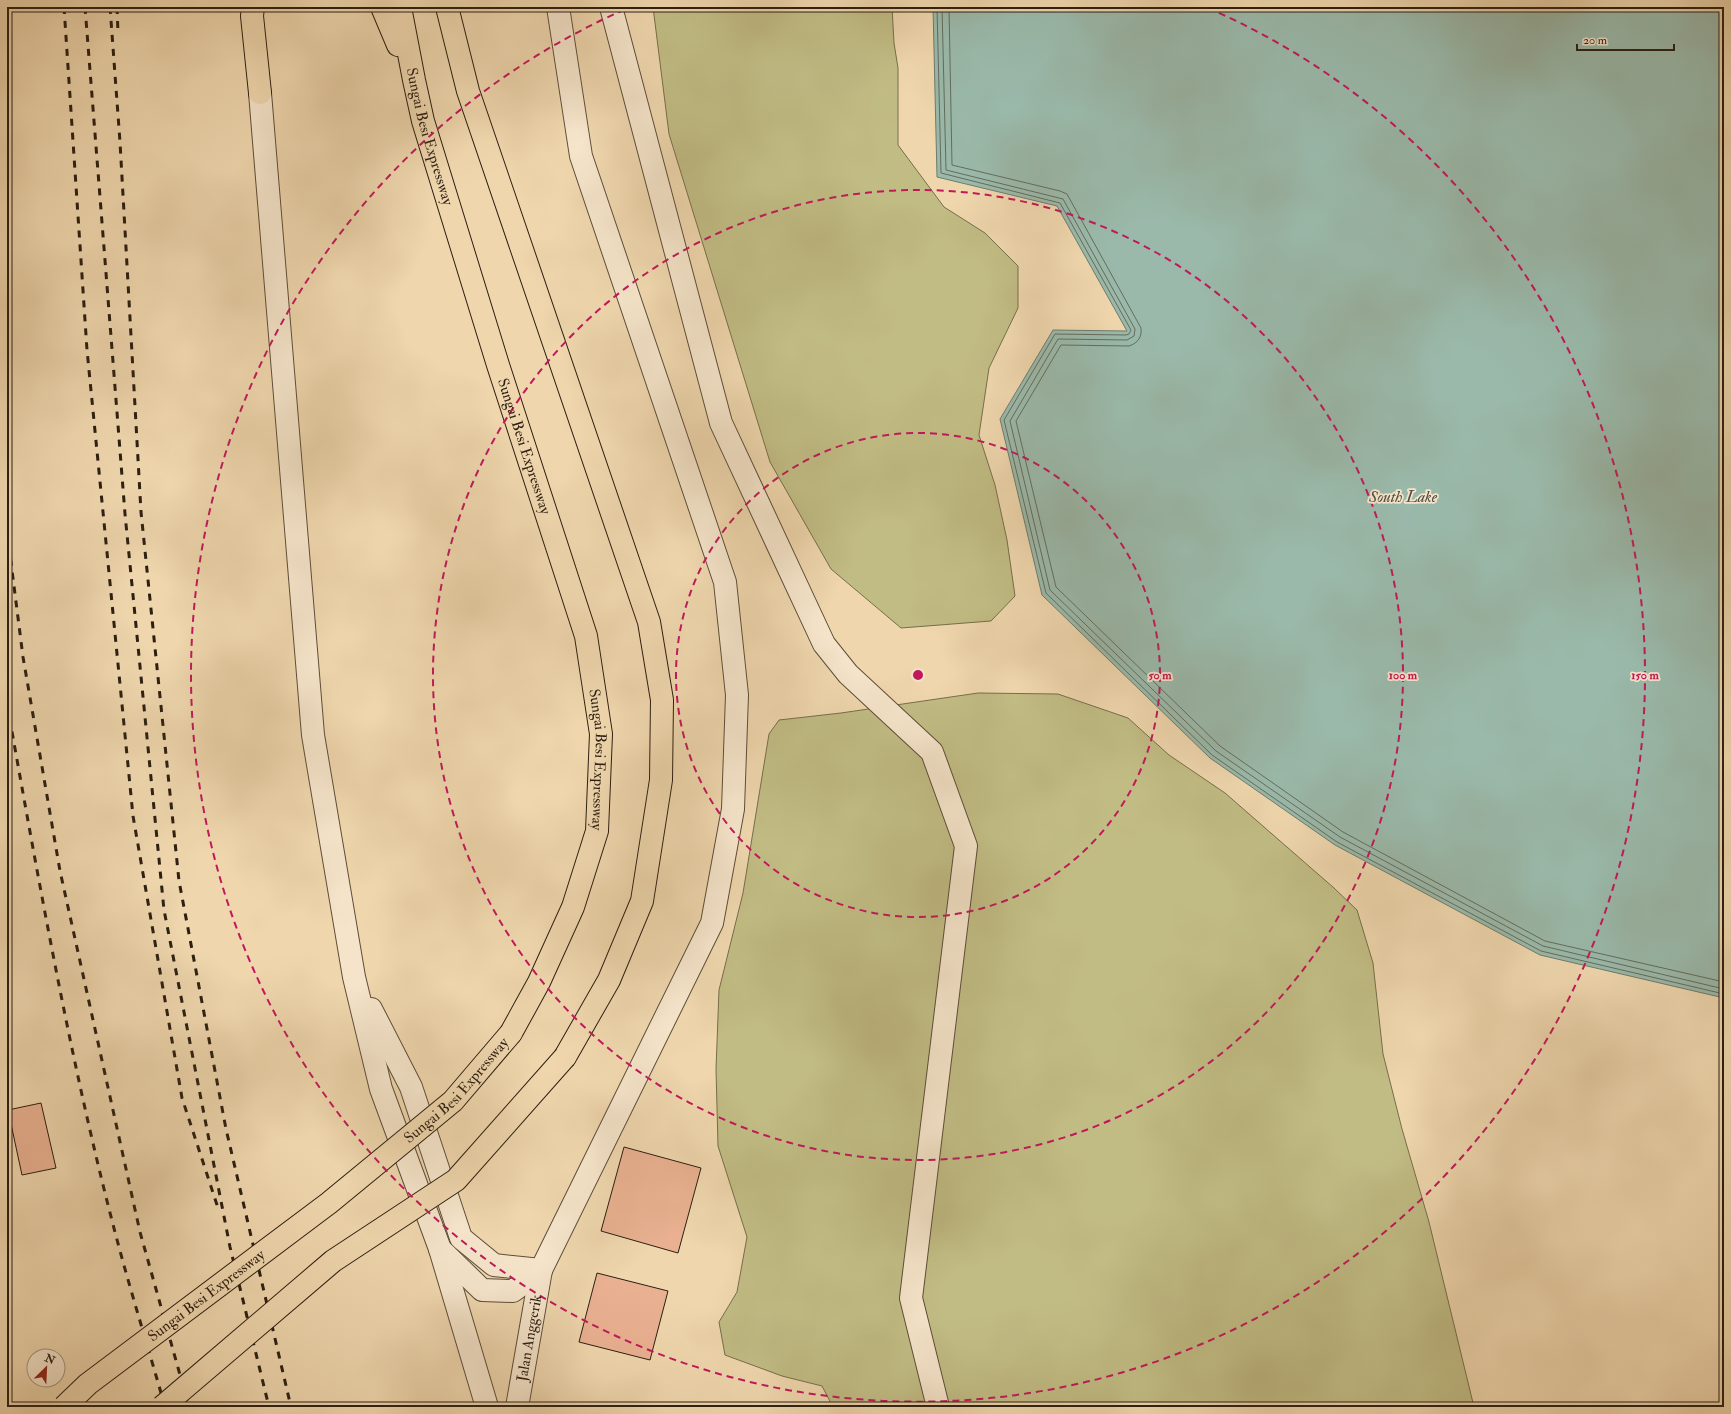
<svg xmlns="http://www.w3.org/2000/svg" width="1731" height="1414" font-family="'IM FELL Double Pica',serif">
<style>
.green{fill:#c1bc84;stroke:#766e4b}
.water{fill:#9ab9aa;stroke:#6e7b6d}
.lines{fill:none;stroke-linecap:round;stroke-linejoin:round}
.shore{stroke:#636c5e;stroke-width:1}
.building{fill:#e9b191;stroke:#2c1f12}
.minor-casing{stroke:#5d4d39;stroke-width:24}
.highway-casing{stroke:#2c1f12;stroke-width:24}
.minor{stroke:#f5e4ca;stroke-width:22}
.highway{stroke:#efd6ad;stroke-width:22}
.rail{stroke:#2c1f12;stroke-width:3;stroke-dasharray:7 7;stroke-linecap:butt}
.highway-bridge-casing{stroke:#2c1f12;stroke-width:24;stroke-linecap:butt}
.highway-bridge{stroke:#efd6ad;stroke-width:22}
.ring{fill:none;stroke:#c2185b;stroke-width:2;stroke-dasharray:7 5}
.labels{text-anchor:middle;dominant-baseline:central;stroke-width:3.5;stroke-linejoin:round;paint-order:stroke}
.street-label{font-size:15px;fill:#2c1f12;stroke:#f5e4ca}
.water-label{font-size:16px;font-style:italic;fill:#4d4d40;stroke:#f5e4ca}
.centre{fill:#c2185b;stroke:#f5e4ca;stroke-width:2}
.ring-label{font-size:12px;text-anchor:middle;font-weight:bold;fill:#c2185b;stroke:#f5e4ca;stroke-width:3.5;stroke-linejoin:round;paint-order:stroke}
</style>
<rect width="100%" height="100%" fill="#efd6ad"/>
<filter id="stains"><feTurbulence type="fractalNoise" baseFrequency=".005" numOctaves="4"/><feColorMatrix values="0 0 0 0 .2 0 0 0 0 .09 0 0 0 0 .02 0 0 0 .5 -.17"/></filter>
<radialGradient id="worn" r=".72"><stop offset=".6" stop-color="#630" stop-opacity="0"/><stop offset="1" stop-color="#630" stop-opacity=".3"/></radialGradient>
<path class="green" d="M653,7H892L894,43L898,68V145L944,207L985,233L1018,266V308L989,368L979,435L995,485L1007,540L1015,596L991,621L901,628L831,569L770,462L669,134Z
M978,693L1058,694L1128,718L1169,755L1225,793L1334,888L1357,910L1373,963L1383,1054L1402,1129L1429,1222L1474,1407H833L822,1386L782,1376L725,1355L719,1322L737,1292L747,1237L718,1146L716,1069L719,990L743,893L769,734L779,720L841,713Z"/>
<path class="water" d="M933,7H1724V998L1540,955L1335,845L1210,758L1042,595L1000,419L1053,330L1127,331L1057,206L937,177Z"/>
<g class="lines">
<path class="shore" d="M937,7L941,173L1060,203L1131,330L1129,334L1126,335L1055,334L1004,420L1046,593L1212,755L1337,842L1541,951L1724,994
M942,7L946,170L1063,199L1135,329L1134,336L1127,340L1058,339L1010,421L1050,590L1216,751L1340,837L1543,946L1724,989
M949,7L952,165L1060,191L1067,194L1141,328C1142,337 1138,343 1129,346L1061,345L1016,421L1056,587L1220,746L1343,832L1545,941L1724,982"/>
</g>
<path class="building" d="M41,1103L56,1168L22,1175L8,1110Z
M624,1147L701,1168L678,1253L601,1231Z
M597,1273L668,1291L650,1360L579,1342Z"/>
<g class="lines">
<defs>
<g id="minor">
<path d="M611,7L721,423L824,644L848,674L932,752L966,846L911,1298L938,1407"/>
<path d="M260,93L313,735L354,977L381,1089L440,1249L487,1407"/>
<path d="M371,1009L411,1087L461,1238L494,1265L541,1270"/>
<path d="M440,1249L482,1290L513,1291L541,1270L712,923L733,809L737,695L725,582L581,156L558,7"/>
<path id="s1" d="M517,1407L541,1270"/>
</g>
<g id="highway">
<path d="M253,7L252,16L260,93"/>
<path d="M382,7L398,45"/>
<path id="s2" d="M400,7L414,80L423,121L498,365L586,636L601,734L597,831L573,907L539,982L511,1033"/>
<path d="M447,7L468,91L649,622L662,700L661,780L642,901L609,980L565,1057"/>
</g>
</defs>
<use href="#minor" class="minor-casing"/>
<use href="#highway" class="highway-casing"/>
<use href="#minor" class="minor"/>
<use href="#highway" class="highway"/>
<path class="rail" d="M64,7L87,350L133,816L182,1098L218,1208
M85,7L125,514L164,910L230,1247L269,1407
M110,7L120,142L141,512L179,881L226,1129L291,1407
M117,7L118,33
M7,531L23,657L60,871L140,1232L189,1407
M7,704C39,882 70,1061 116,1236C131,1293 149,1350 165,1407"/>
<defs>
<g id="highway-bridge">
<path id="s3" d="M64,1407L88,1384L329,1203L453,1101L511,1033"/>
<path d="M162,1407L333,1261L456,1180L565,1057"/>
</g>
</defs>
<use href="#highway-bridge" class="highway-bridge-casing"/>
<use href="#highway-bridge" class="highway-bridge"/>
</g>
<g class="ring">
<circle cx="918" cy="675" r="242"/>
<circle cx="918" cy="675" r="485"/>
<path d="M1208 8A727 727 0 1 1 628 8"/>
</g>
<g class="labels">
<g class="street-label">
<text stroke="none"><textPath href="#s2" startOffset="133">Sungai Besi Expressway</textPath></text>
<text stroke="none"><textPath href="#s2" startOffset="457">Sungai Besi Expressway</textPath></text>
<text stroke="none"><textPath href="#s2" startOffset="781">Sungai Besi Expressway</textPath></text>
<text stroke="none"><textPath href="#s3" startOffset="505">Sungai Besi Expressway</textPath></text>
<text stroke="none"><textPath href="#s3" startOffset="181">Sungai Besi Expressway</textPath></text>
<text stroke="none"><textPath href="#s1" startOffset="70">Jalan Anggerik</textPath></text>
</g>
<g class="water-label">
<text x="1403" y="497">South Lake</text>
</g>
</g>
<circle cx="918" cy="675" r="6" class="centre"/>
<g class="ring-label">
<text x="1160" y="679">50 m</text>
<text x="1403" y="679">100 m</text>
<text x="1645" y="679">150 m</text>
</g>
<rect width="1731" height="1414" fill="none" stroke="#efd6ad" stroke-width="24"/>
<rect x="8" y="8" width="1715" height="1398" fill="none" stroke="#2c1f12" stroke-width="2"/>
<rect x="12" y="12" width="1707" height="1390" fill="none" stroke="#2c1f12"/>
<g transform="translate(46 1368) rotate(24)"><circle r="19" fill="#f5e4ca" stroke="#a59580"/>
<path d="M0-3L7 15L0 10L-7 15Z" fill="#8f2418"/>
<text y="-6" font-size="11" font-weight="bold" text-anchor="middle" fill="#2c1f12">N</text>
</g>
<path d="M1577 44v6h97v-6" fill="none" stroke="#2c1f12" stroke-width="2"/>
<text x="1583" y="44" font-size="12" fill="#2c1f12" stroke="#f5e4ca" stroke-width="3" paint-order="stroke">20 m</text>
<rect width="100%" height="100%" filter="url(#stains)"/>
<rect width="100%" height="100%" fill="url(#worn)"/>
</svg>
